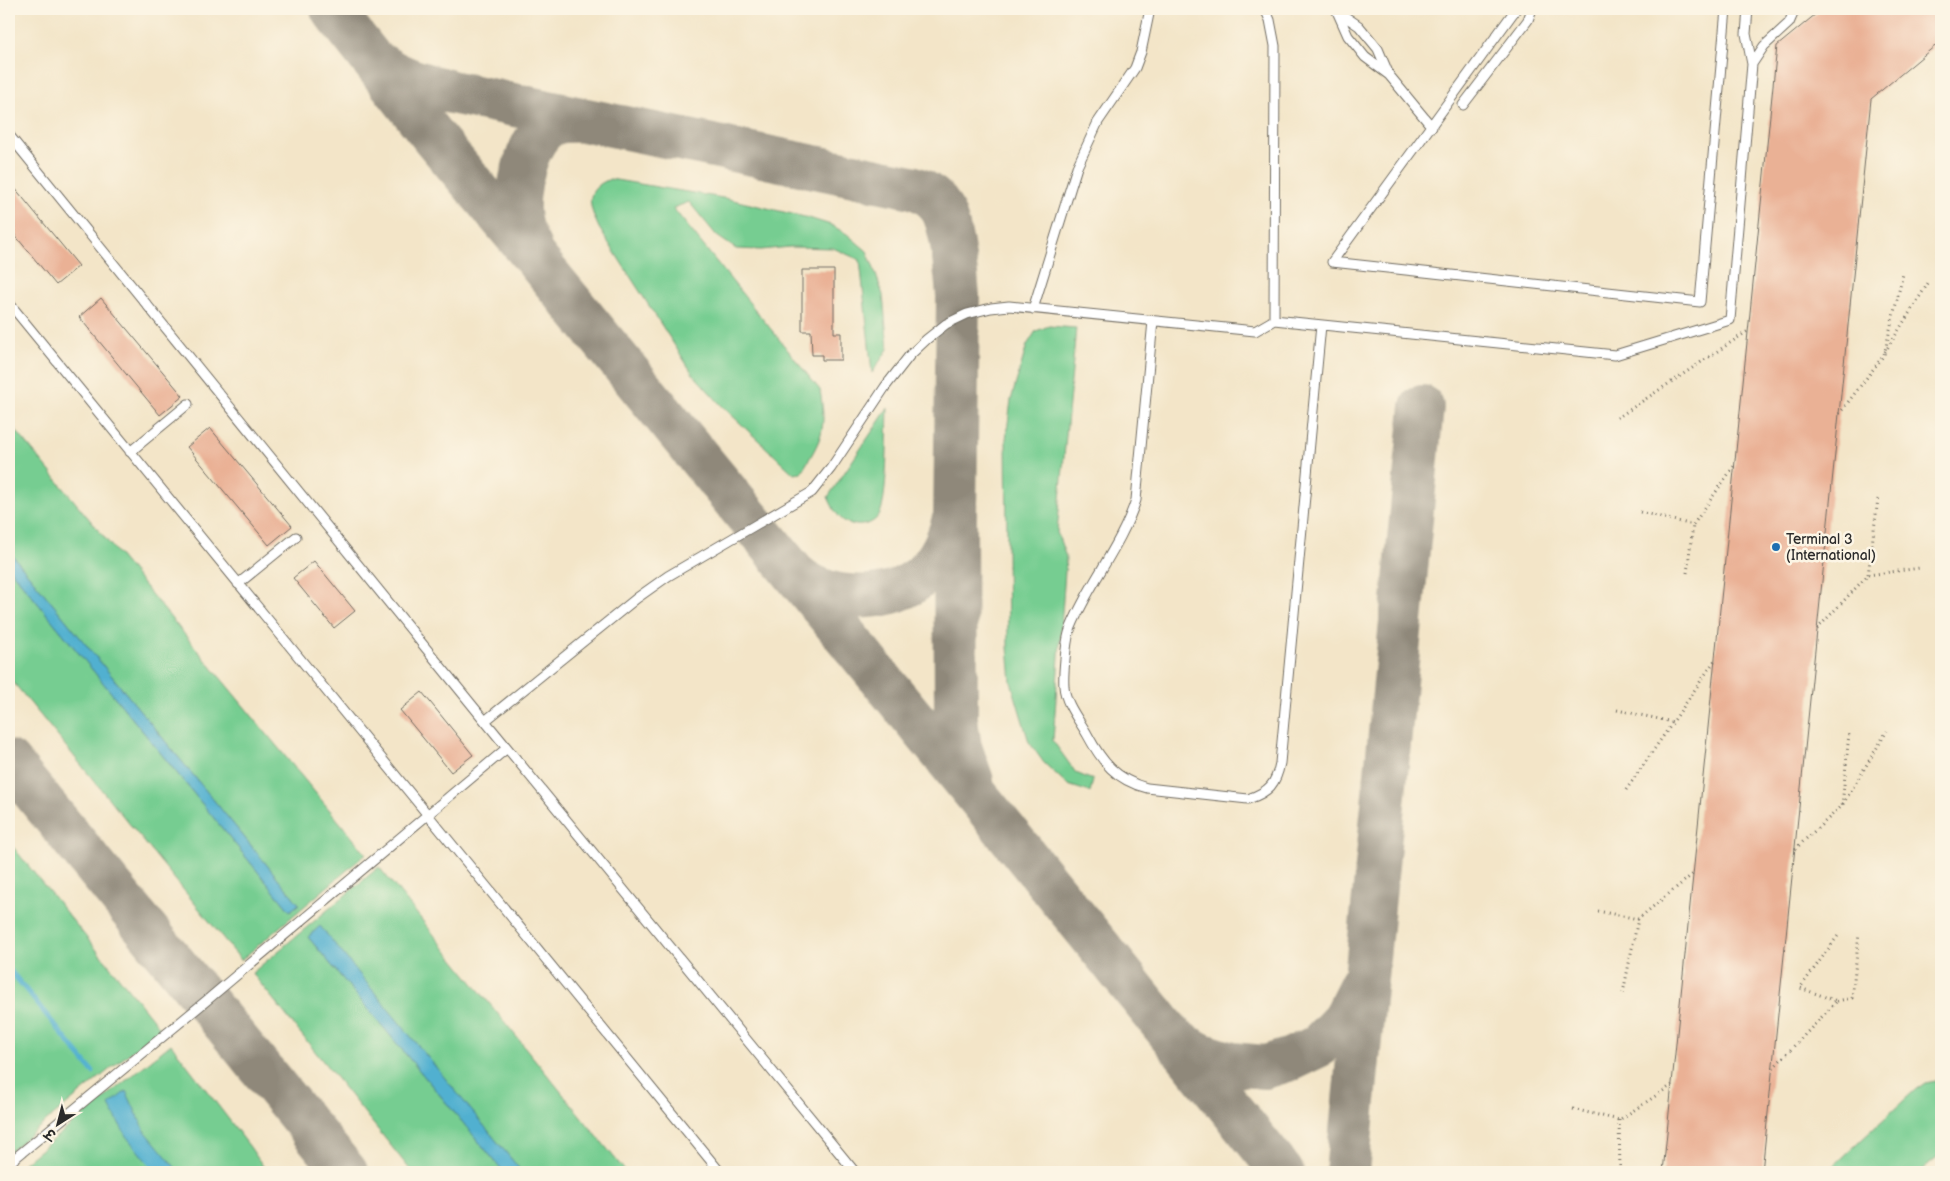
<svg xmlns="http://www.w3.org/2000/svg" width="1950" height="1181" font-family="'Balsamiq Sans','Playpen Sans Deva',sans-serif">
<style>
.green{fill:#76cd91;stroke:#507c5e}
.water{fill:#51b0d0;stroke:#3e6e7e}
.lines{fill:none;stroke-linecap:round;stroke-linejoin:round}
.stream{stroke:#51b0d0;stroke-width:5}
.taxiway{stroke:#8f887a;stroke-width:44}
.building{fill:#eab195}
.service-casing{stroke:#716c62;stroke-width:11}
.path{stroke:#716c62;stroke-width:3;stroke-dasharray:1 4;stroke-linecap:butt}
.service{stroke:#fff;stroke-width:9}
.poi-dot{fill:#1f6fb2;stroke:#fcf5e5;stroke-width:2}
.labels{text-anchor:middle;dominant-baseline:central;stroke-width:5;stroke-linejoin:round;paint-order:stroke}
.poi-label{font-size:14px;fill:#2b2b2b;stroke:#fcf5e5;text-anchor:start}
</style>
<rect width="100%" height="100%" fill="#fcf5e5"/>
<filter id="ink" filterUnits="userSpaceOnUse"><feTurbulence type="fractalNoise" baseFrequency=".02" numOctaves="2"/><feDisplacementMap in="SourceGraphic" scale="10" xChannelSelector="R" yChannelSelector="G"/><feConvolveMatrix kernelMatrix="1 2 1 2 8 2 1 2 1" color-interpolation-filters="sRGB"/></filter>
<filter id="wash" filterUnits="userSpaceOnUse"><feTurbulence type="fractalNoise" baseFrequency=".0096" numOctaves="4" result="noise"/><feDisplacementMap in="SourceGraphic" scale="20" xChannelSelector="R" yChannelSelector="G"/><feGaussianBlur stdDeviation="1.12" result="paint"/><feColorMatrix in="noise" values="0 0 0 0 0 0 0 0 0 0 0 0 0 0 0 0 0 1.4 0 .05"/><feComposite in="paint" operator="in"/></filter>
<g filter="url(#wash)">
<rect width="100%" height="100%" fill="#f3e5c8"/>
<path class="green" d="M610,179L729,199L809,218L831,225L847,234L867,251L873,266L883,295L888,349L872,373L860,260L833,248L790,247L761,250L736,249L717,236L689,202L673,208L820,390C827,431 822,438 801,473L794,474L722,406L693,374L599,228C589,206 583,190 610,179Z
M1049,326L1076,328L1057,532L1066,557L1053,741L1076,773L1093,780L1090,792L1068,785L1044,763L1029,742L1011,682L1008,647L1006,439L1011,400L1027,345L1036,331Z
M888,408C887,428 888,503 879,515C874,523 865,526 856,525C840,524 834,510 828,497Z
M9,422L366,854L241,960L9,677V568L290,911L299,904L9,551Z
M9,842L160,1028L9,1152Z
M379,867L626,1172H522L320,927L308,937L504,1172H412L252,973Z
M171,1044L250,1147L267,1172H13Z
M1936,1081H1941V1155L1920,1172H1827L1915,1090L1925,1083Z"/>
<path class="water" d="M9,551L299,904L290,911L9,568Z
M320,926L522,1172H504L308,937Z
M126,1091L145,1131L179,1172H155L126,1136L109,1105Z"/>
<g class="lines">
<path class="stream" d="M9,969L93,1072"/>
<path class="taxiway" d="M332,9L434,138L534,257L987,808L1282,1172
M379,64C400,79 426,85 451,92L912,187C921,190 929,194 936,201C952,218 956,273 958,296L955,518L956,721L960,747L972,781
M530,248C525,239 520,229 519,219C514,193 527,137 551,125C561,119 575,121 586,121
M796,575C809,587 831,595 849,596C903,600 939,575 953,522
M9,762L346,1172
M1179,1042L1200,1054L1232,1064L1265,1067L1291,1059L1318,1046L1343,1020L1361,984
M1347,1172L1422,407"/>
</g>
<g id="blocks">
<path class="building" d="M1822,9H1941V41L1871,99L1762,1172H1663L1777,46Z
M9,181L79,266L56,285L9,228Z
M802,270H834V333H841V360H822V355H812L811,331H802Z
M101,298L183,396L160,415L79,317Z
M210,428L292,526L269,545L187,447Z
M314,561L355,611L334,628L293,578Z
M422,692L473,755L451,772L400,710Z"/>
</g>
</g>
<g filter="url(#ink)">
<use href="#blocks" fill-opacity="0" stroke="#716c62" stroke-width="1"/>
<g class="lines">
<defs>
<path id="service" d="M1265,9L1270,20L1275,46L1274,320
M1336,9L1348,36L1357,47L1365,57L1389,75L1432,127
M1516,9L1332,262L1700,302L1726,9
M1337,11L1359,26L1378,49L1389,75
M1752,64L1764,46L1789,23L1795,9
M1463,105L1528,20L1532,9
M9,135L485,721L855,1172
M9,303L720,1172
M1033,309L1077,167L1098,122L1135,68L1141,52L1150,9
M1153,321L1136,500C1125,534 1104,564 1087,595C1081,607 1073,620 1069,633C1066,643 1063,675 1064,686C1065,703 1079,720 1087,734C1102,762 1116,780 1147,788L1248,799C1269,792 1276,784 1280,763L1321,325
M130,452L188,404
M238,584L296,537
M485,721L637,598L668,576L812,492L831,468L885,387L910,355L927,339L946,324L967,314L991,308L1009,306L1255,331L1274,320L1615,355L1730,320L1752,64L1746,34L1748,9
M9,1163L206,1001L507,748"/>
</defs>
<use href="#service" class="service-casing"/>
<path class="path" d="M1885,352L1930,280
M1839,414L1884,355L1903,274
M1617,418L1748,331
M1640,512L1693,525L1734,466
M1687,573L1693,525
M1868,575L1920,568
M1817,629L1868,575L1878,499
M1617,710L1673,722L1715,660
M1626,790L1673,722
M1843,804L1887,731
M1795,849L1842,806L1849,733
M1598,911L1638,919L1693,874
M1623,993L1638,919
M1837,1001L1852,998L1859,934
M1773,1068L1837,1001L1800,988L1840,933
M1573,1109L1619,1120L1672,1085
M1619,1120L1620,1172"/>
<use href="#service" class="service"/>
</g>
</g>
<circle class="poi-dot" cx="1776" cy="547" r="5"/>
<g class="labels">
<g class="poi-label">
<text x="1786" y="539">Terminal 3<tspan x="1786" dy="16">(International)</tspan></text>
</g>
</g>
<rect width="1950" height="1181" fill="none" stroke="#fcf5e5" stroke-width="30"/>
<g transform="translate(58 1124) rotate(216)" stroke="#fcf5e5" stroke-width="4" paint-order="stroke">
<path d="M0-4L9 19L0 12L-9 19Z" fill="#2b2b2b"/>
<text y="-8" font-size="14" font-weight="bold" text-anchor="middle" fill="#2b2b2b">उ</text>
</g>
</svg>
